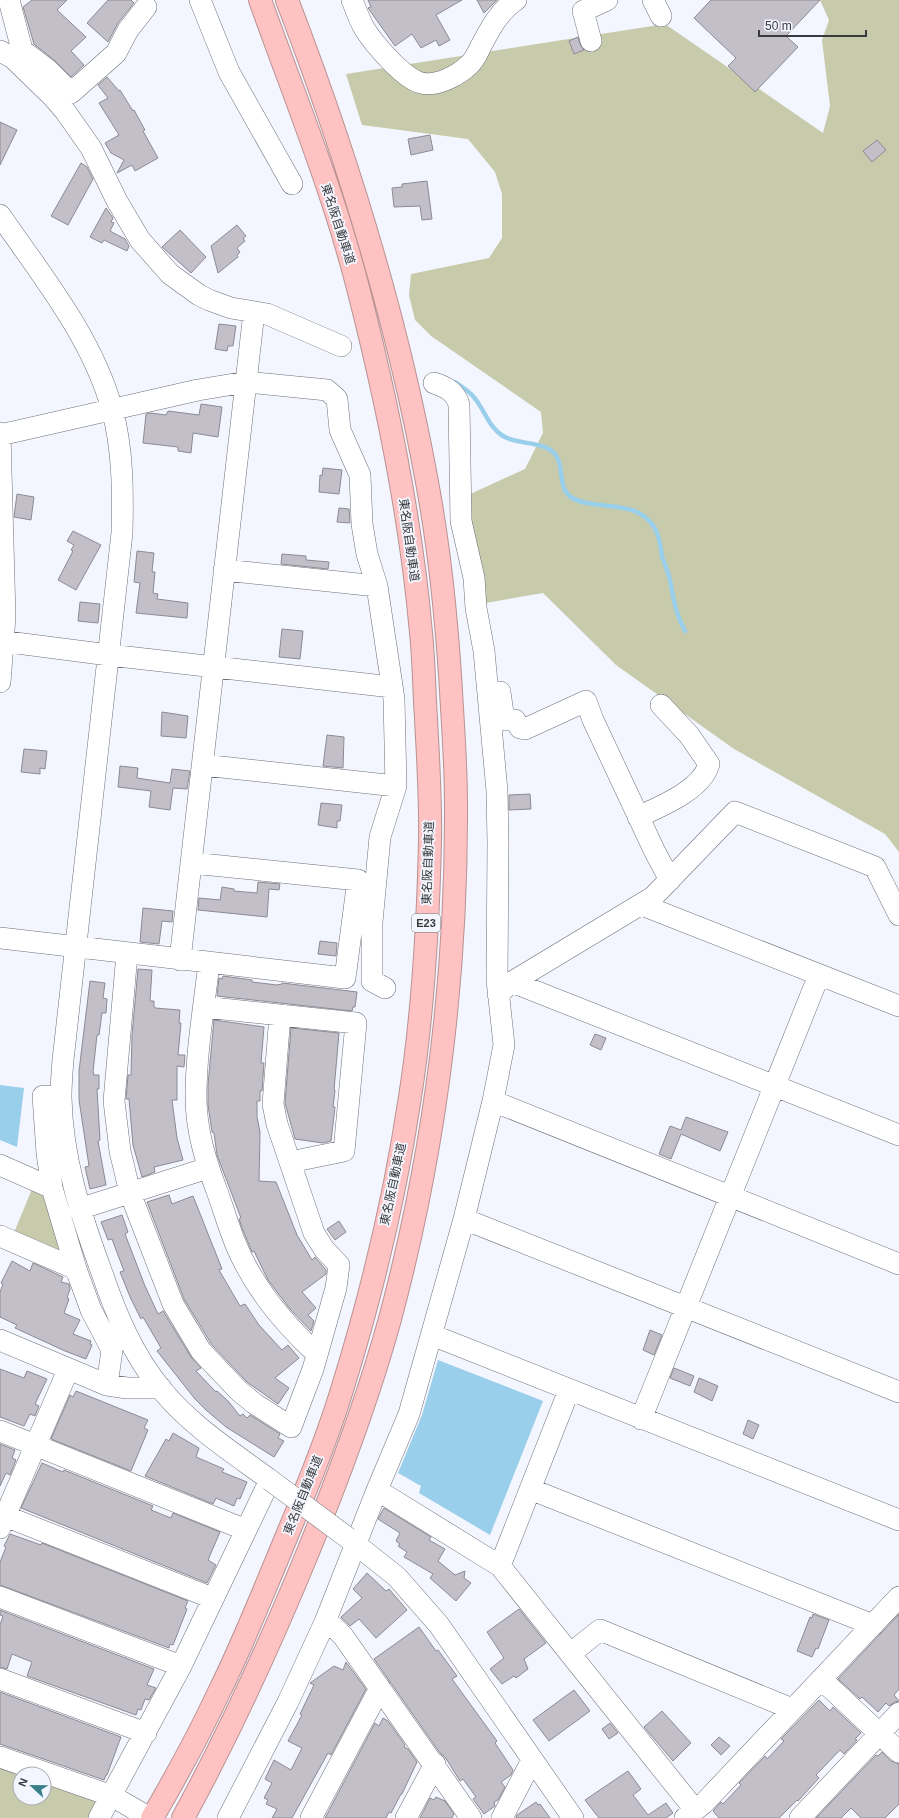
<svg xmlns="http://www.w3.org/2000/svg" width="899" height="1818" font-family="Helvetica,'Noto Sans JP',sans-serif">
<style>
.green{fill:#c7cbac}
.water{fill:#99cfea}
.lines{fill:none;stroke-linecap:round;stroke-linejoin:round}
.stream{stroke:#99cfea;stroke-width:4.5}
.building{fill:#c2bfc9;stroke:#8c8a93}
.minor-casing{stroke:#6e6f79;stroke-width:22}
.highway-casing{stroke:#b89293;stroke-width:24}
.minor{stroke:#fff;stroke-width:21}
.highway{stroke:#fdc2c1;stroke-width:22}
.minor-bridge-casing{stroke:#6e6f79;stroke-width:22;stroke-linecap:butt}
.minor-bridge{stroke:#fff;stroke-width:21}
.labels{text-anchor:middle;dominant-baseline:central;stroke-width:3.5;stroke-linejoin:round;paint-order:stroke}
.shield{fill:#f4f6ff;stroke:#717278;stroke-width:1}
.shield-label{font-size:11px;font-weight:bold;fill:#393a3e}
.street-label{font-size:12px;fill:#393a3e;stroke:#f4f6ff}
</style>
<rect width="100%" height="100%" fill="#f4f6ff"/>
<path class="green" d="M820,0H899V852L885,834L734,749L616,665L543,593L474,605L466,496L525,469L543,433L541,412L431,336L415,320L409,295L411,274L489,258L502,238V194L495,172L468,139L362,125L346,74L665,24L823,133L830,106L822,40L829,20Z
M32,1189L43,1194L51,1204L65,1253L13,1235Z
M0,1763L20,1774V1798H44V1779L98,1798L92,1818H0Z"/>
<path class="water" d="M0,1085L24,1088L17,1147L0,1140Z
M438,1360L543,1401L490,1535L419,1493L421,1486L398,1473L422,1415Z"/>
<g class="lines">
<path class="stream" d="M455,382C461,386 467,390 472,395C484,407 487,426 503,436C517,445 543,441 554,453C565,464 557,488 571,497C594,512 635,497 654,527C660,536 660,545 662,556C664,563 667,569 669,576C674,598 674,611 685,631"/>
</g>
<path class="building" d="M32,0H67L57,10L86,37L71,51L84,65L71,77L54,60L34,44L23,7Z
M108,0H131L134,3L118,23L108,42L87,23Z
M368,0H462L436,15L450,40L439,46L436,40L421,48L412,34L395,46L368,8L371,7Z
M477,0H497L484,13Z
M711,0H820L786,36L798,47L755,92L728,66L736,58L694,18Z
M578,37L580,44L584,50L574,54L569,41Z
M107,77L119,91L120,90L133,111L134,110L145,130L143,131L158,158L135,171L132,165L117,173L124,160L111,153L105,143L119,135L99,103L108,98L98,85Z
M0,122L17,130L0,165Z
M430,135L433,150L411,155L408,139Z
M877,140L886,150L872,162L863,151Z
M81,163L87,167L93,179L68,225L51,216Z
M427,181L432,219L422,220L420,206L394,207L392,188L402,187V184Z
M106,208L113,218L111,222L114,223L110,231L125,239L129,246L127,251L104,240L102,243L90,237Z
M237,225L246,236L243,238L245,241L237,248L240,252L237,255L238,257L218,273L211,246Z
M180,230L206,257L191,273L162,247Z
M219,324L236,326L233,346H228L227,351L215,349Z
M201,404L222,407L218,437L193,433L191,453L178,451V447L143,443L146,414L151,413L166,415L168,411L199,415Z
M323,468L342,470L339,494L319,492L320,475L322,476Z
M17,494L34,497L31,520L14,517Z
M339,508L349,509L350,523L337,522Z
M73,531L101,545L76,590L58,580L73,551L71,550L74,545L67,541Z
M137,551L154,553L152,572H155L153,593L158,594L157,599L188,603L187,618L136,613L140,583L134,582Z
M282,554L306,556V560L329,562L328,569L281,564Z
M80,602L100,604L98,623L78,621Z
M282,629L303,631L300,659L279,657Z
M162,712L188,716L186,738L161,736Z
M327,735L344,737L343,768L323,766Z
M24,749L47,751L45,769L40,768V774L21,772Z
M120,766L138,768L137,778L170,783L172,769L190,771L187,789L173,788L170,810L149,807L151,791L118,787Z
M530,794L531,809L509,810V795Z
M321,803L342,805L340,821H337V828L318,825Z
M258,882L280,884L279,890L269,889L267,917L198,910L199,898L220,900L222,887L234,889V891L257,893Z
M143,908L173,911L172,922L162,921L159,944L140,942Z
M320,941L337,943L336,956L318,954Z
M138,969L152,970L150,1001H154V1006L155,1008L180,1010L179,1023H181L178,1055H185L184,1067L177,1066V1100H172L177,1138L183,1160L154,1167L155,1172L142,1177L133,1145L129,1099H126L128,1075H131L132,1035Z
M223,976L252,980V982L277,985L282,984V983L357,992L355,1007H353L352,1011L217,996L219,978L222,979Z
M90,981L105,983L103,998L107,999L106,1013H102L99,1035H97L93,1072L94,1075H99V1089H97L100,1140L98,1141L106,1185L90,1189L85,1167L89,1166L79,1100V1071Z
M214,1020L264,1027L261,1063H264L262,1091H260V1101H257V1117L260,1132L259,1181L276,1182L297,1235L312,1260L315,1257L326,1270V1274L302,1292L316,1308L308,1315L314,1321L311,1331L290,1309L268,1280L254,1251L252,1252L242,1228L239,1219L241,1218L217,1155L214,1133L212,1132L208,1105V1085Z
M291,1028L339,1033L334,1090H335L333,1107H335L331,1141L323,1143L295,1139L285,1103Z
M595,1034L606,1038L601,1050L590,1045Z
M686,1117L728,1132L720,1151L681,1134L671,1159L659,1154L670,1126L681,1130Z
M169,1195L172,1204L193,1196L222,1269L219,1270L240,1306L245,1304L259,1325L282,1350L288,1345L299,1358L275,1378L289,1388L278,1404L247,1382L212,1345L184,1299L147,1202Z
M122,1215L128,1232L125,1234L145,1286L158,1314L163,1311L191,1357L201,1368L196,1371L216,1392L217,1391L228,1401L240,1416L243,1414L247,1418L250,1415L280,1434L278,1438L284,1441L274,1457L226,1427L206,1410L195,1399L157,1351L161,1348L143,1317L141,1319L131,1299L120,1272L124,1271L112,1239L108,1240L101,1222Z
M339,1221L346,1232L335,1240L327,1229Z
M12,1261L30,1271L33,1263L63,1277L61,1282L69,1284L70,1289L67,1298L69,1299L64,1313L80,1320L73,1334L91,1341L90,1344L92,1345L86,1359L65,1351L15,1328L17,1325L0,1317V1292L3,1284L1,1283Z
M650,1330L662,1335L654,1355L643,1350Z
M674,1368L694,1376L690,1386L670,1378Z
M0,1369L24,1378L27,1371L47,1379L35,1404L39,1406L35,1416L30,1414L24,1426L0,1417Z
M699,1378L718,1386L712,1401L694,1392Z
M76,1391L148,1420L144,1428L148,1430L131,1471L51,1439L70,1395L73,1397Z
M748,1420L759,1425L753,1439L743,1434Z
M173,1433L199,1448L196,1457L224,1469L222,1472L247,1482L240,1499L237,1498L234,1506L216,1498L213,1504L145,1476L166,1439L169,1441Z
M0,1444L15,1450L12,1458L16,1460L10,1475L6,1473L0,1486Z
M42,1463L63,1472L64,1470L153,1506L151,1510L171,1518L173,1513L220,1532L208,1560L216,1565L207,1583L21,1508Z
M384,1508L431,1537L429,1540L445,1549L438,1561L455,1575L465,1571L464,1578L471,1583L456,1601L430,1578L433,1574L404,1557L407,1552L398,1546L400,1544L396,1541L400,1533L378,1519Z
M10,1534L41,1545L42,1543L188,1601L185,1608L187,1609L173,1645L170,1644L169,1648L0,1585V1562L6,1547L4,1546Z
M367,1573L386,1591L389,1589L407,1610L376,1638L359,1619L350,1626L341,1617L362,1598L353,1589Z
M519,1609L546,1643L524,1659L528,1669L516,1678L514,1676L502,1684L490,1669L504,1658L487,1632Z
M0,1610L154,1669L147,1685L156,1688L149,1700L145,1699L141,1710L138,1709L136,1715L27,1676L32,1662L12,1654L7,1669L0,1667V1625L3,1616L0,1615Z
M813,1614L829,1620L818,1649L816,1648L812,1657L797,1651L810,1617L812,1618Z
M899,1614V1689L894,1695L899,1701L895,1702L889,1706L886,1703L878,1712L862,1697L860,1699L838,1679Z
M419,1627L436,1651L438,1650L457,1676L452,1679L497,1741L495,1743L513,1770L511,1775L501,1782L505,1787L498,1800L494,1802L495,1806L484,1814L473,1799L476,1797L463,1779L460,1781L445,1757L440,1753L374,1659Z
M346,1662L366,1689L331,1755L328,1753L292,1818H272L277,1809L266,1804L268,1800L264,1798L272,1783L265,1779L274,1760L291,1770L302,1748L288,1741L302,1715L300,1714L314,1685L310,1683L334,1666L343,1670Z
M574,1690L590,1711L549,1741L533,1720Z
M0,1692L121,1737L107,1775H106L104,1780L0,1744Z
M819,1700L830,1711L833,1707L861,1733L855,1739L857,1740L844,1754L840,1750L816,1775L819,1778L798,1801L797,1800L779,1818H719L713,1811L721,1802L723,1804L741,1785L739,1783L765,1756L767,1759L784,1741L781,1739Z
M662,1711L691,1743L673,1761L644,1727Z
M383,1718L388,1721L405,1745L404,1747L408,1749L417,1762L402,1794H401L391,1813L389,1812L386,1818H325L375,1723L379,1726Z
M610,1723L618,1733L609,1739L602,1729Z
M719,1737L730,1746L721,1755L711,1745Z
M882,1752L891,1761L899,1764V1804L885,1818H861L851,1808L841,1818H816L876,1755L878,1756Z
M628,1771L641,1789L633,1795L648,1815L666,1803L673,1813L666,1818H599L585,1800Z
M436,1797L445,1801L454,1814L452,1818H420L430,1798L434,1800Z
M536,1802L538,1805L540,1804L550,1818H516L517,1815Z"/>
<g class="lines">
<defs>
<path id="minor" d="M9,0L22,50L47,69L71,93L116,53L128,30L146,7
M200,0L229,72L292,184
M352,0C356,10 359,19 364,28C374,44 403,78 421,83C437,87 459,75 470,64C475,59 478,52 481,46C490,29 499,11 516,0
M653,0L661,16
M591,41L583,11L607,0
M0,51L13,58L53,97L65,111L91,148L117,201L140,240L170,274L199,295L209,300L231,308L267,314L341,346
M0,215C42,276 92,337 112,409C123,449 123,492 122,533L63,1060C62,1072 61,1085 61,1097C62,1158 81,1216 102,1273C116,1314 133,1355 161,1389C191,1426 232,1452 270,1480L181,1666L99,1818
M0,433L5,617L0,682
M0,435L198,390L246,382L327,390L337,399L340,430L360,475L362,524L367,554L377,586L394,699L396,786L380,837L372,922V981L385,988
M224,570L377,586
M0,641L109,655L392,687
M500,692L504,720H515L520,728L525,729L586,701L593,720L655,852L670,880
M203,765L396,786
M638,817C661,806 702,790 709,764L689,735L661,705
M642,905L899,1006
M0,938L345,978L358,880L192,863
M127,954L114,1101L120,1151L130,1193L173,1304L201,1351L239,1391L255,1404L291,1427L313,1369L336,1288L339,1265L324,1249L314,1233L277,1124L273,1104L280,1015
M180,960L254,312
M209,963C204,1007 196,1052 196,1097C196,1131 206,1162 218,1194C224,1211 229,1228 236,1245C254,1288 283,1323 317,1354
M512,982L899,1135
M498,994L512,982L653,897L735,812L875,867L899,915
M204,1007L356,1023L344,1151L290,1162
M61,1097L43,1096L47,1153L52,1188L76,1269L91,1310L112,1350L107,1385
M493,1101L899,1264
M0,1165L52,1188
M79,1209L208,1168
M464,1219L899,1392
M0,1236L76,1269
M432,1335L899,1520
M0,1340L107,1385L127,1388H161
M641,1419L819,975
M0,1431L246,1530
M530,1489L873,1625
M377,1490L500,1566L695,1810
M0,1514L212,1598
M0,1528L68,1370
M348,1538L397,1577L439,1625L573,1818
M500,1566L569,1390
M0,1597L181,1666
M325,1622L334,1627L343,1636L471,1818
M570,1654L600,1630L792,1709
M0,1679L146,1733
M821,1679L899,1752
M0,1757L112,1796L150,1818
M228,1818L288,1702L325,1622L377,1490L409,1414L464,1219L493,1101L504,1045L497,980L498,844L497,791L484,651L476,608L474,578L461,521L459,405C456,392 446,387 434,383
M311,1818L380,1688
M406,1818L435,1764
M502,1818L532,1760
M685,1818L704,1803L899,1597
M800,1818L899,1713"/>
<path id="highway" d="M152,1818C176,1777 199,1735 219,1692C240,1650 258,1605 276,1562C299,1506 323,1451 341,1393C371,1297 395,1197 410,1097C423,1014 428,927 430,842C431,801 428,759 426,718C424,690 424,661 421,633C411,517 387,401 358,288C333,190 294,95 260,0
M183,1818C230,1732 271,1642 308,1552C339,1476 368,1399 390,1319C435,1151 457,977 456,803C456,772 454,740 452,708C448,633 441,557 427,482C397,317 347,156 287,0"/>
</defs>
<use href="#minor" class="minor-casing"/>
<use href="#highway" class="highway-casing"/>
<use href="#minor" class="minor"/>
<use href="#highway" class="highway"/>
<defs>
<path id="minor-bridge" d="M270,1480L348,1538"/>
</defs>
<use href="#minor-bridge" class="minor-bridge-casing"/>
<use href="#minor-bridge" class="minor-bridge"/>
</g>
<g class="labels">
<rect class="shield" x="412" y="914" width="28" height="18" rx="3"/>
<g class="shield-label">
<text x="426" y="923">E23</text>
</g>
<g class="street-label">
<text transform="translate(338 224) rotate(72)">東名阪自動車道</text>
<text transform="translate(409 540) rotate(82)">東名阪自動車道</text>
<text transform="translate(428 863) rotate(-88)">東名阪自動車道</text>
<text transform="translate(393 1184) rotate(-78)">東名阪自動車道</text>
<text transform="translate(303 1495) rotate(-68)">東名阪自動車道</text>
</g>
</g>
<g transform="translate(32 1786) rotate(292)"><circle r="19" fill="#f4f6ff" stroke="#a9abb2"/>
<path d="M0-3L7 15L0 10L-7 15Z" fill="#39808a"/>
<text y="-6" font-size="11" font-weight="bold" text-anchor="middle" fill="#393a3e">N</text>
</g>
<path d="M759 30v6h107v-6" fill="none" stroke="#393a3e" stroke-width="2"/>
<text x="765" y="30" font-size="12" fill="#393a3e" stroke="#f4f6ff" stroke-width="3" paint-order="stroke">50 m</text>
</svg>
